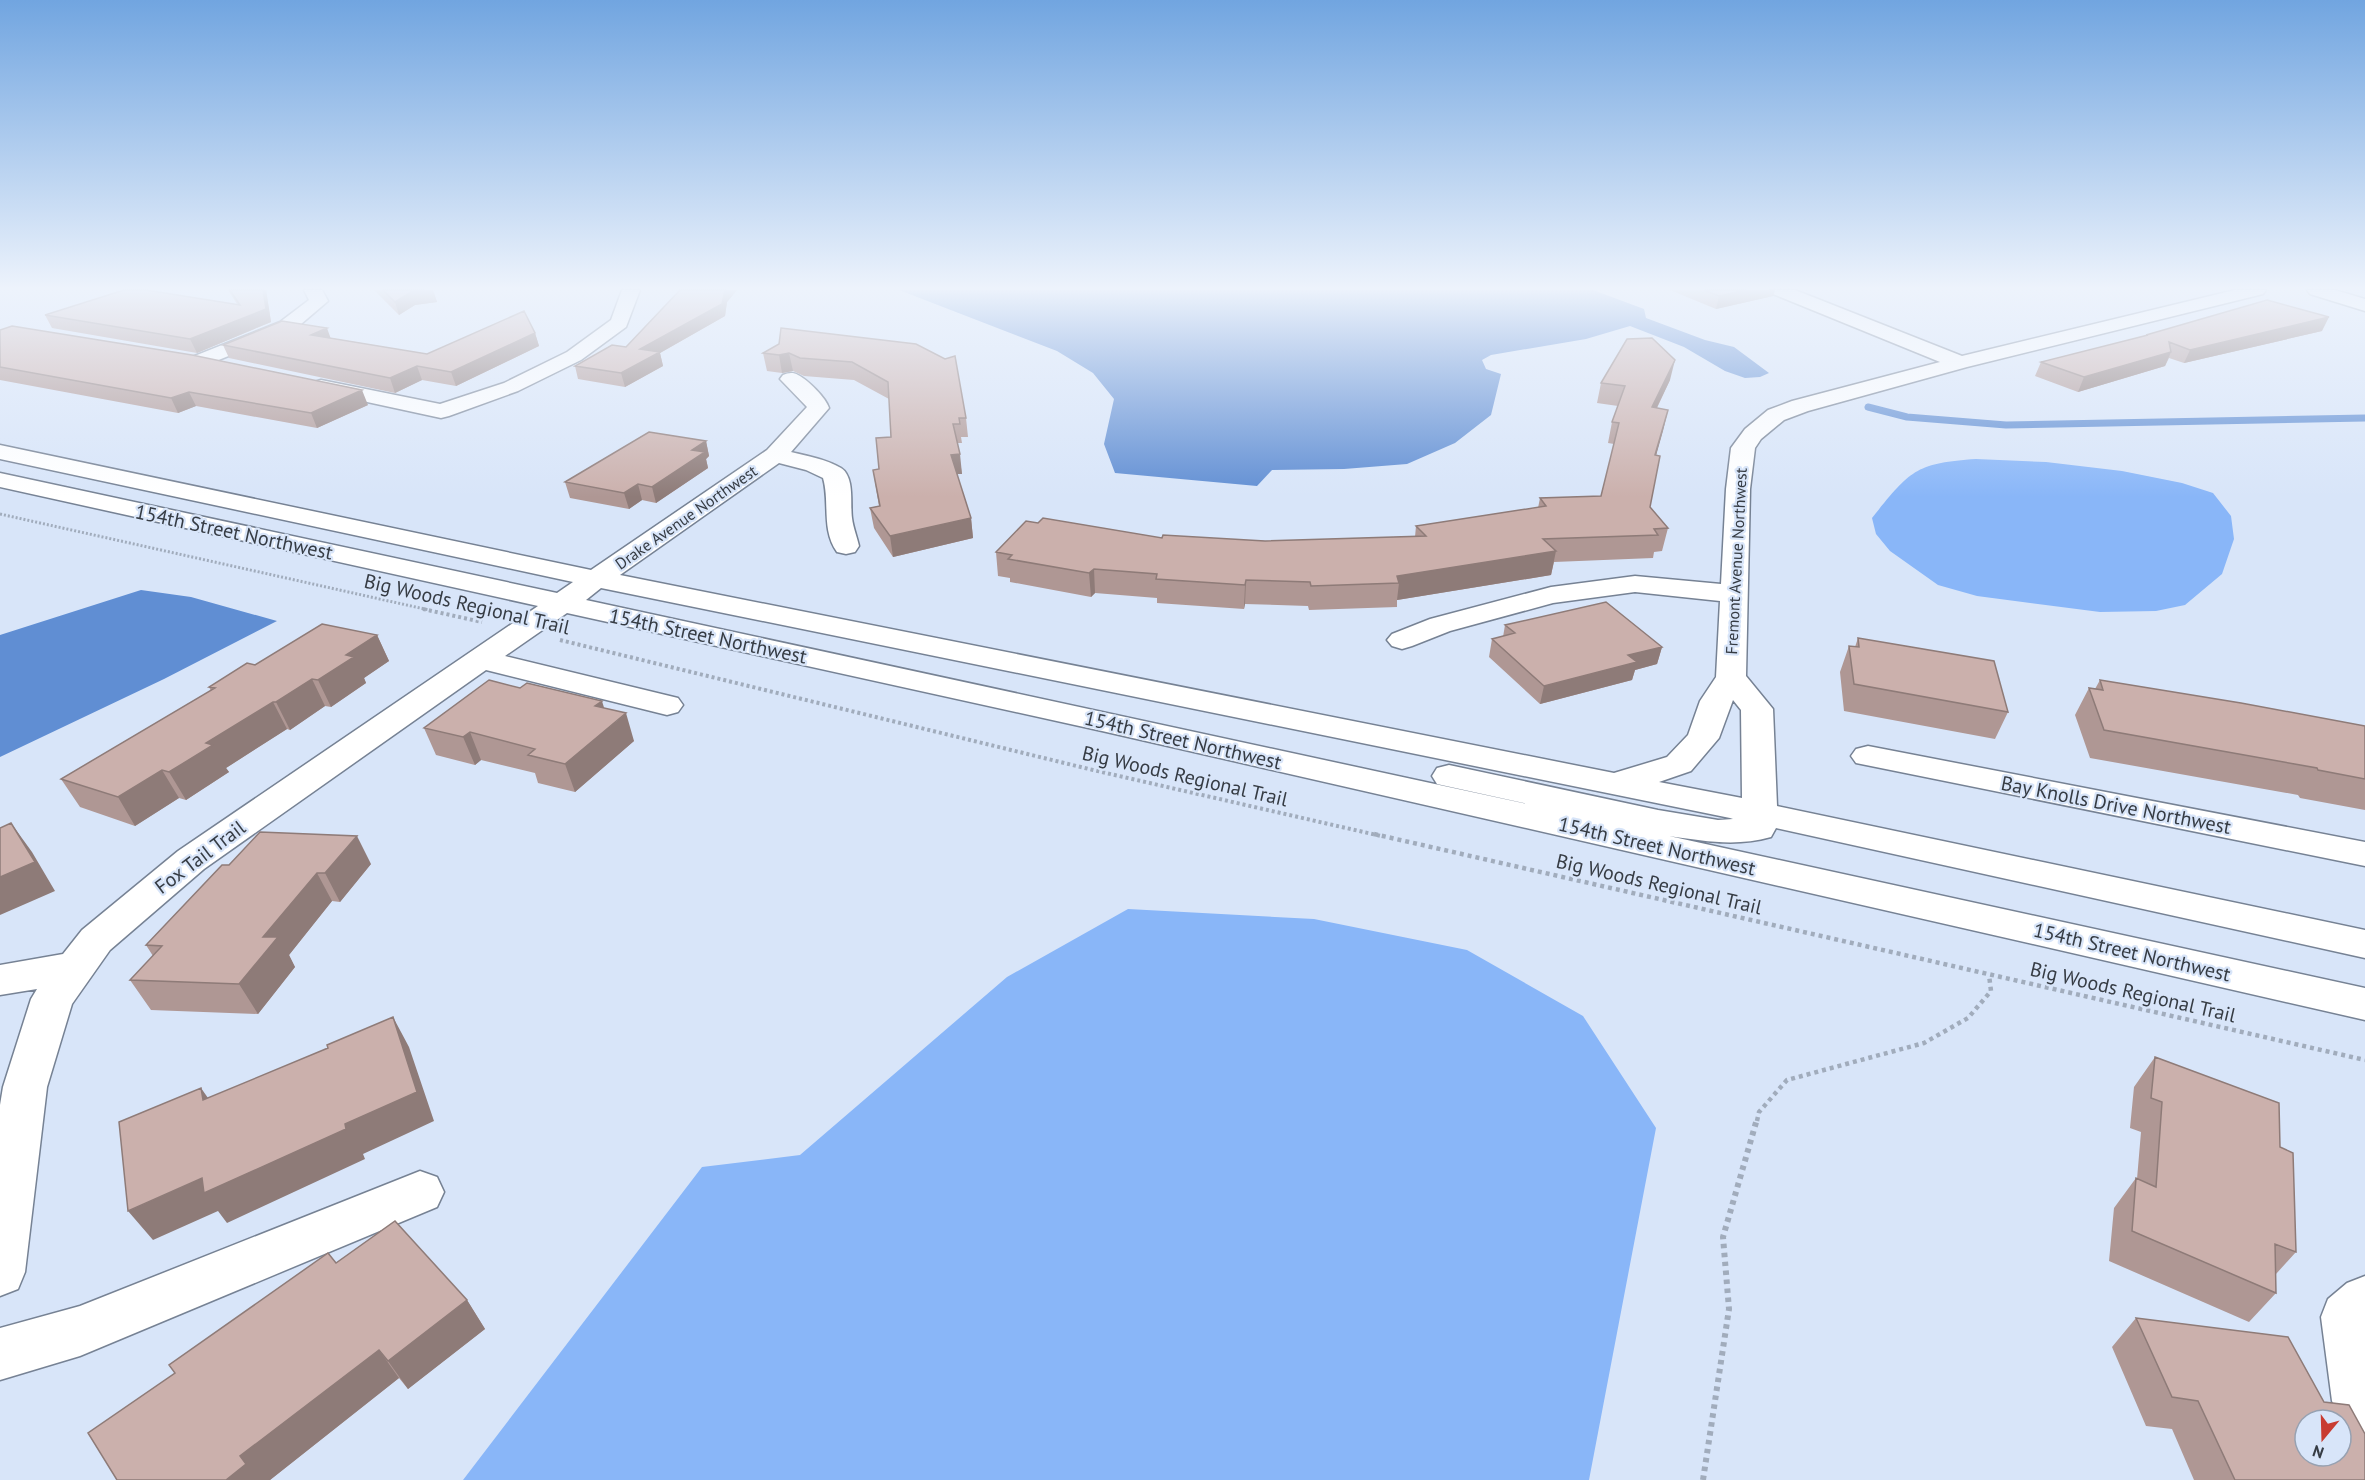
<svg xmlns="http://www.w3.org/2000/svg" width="2365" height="1480" font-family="'PT Sans',sans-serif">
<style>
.green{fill:#89b6f8}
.water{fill:#608ed3}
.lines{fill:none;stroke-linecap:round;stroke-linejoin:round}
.stream{stroke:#608ed3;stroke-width:7}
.minor-casing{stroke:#768294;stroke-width:3}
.path-far3{stroke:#a1acbc;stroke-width:3;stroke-dasharray:2 2;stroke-linecap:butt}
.path-far2{stroke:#a1acbc;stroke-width:4;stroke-dasharray:3 3;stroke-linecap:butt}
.path-far1{stroke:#a1acbc;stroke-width:4.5;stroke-dasharray:4 4;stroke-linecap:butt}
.path{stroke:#a1acbc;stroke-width:6;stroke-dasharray:4.5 4.5;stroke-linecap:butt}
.minor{fill:#fff;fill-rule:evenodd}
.wall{fill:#af9794}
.shaded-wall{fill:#8e7b78}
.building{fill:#cbb0ac;stroke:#8e7b78;stroke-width:1.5;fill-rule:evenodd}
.labels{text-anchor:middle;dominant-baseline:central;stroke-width:4.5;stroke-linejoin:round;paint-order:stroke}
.far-street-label{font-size:16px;fill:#363c44;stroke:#d8e5f9}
.street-label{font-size:20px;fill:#363c44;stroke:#d8e5f9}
</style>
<rect width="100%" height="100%" fill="#d8e5f9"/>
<path class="green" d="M1976,459L2046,462L2122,471L2182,483L2213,493L2231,516L2234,539L2222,574L2185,605L2156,611L2100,612L1977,596L1938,585L1890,551L1876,534L1872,518C1910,471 1915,463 1976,459Z
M1128,909L1314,919L1467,950L1583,1016L1656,1128L1589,1480H463L702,1167L800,1155L1007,977Z"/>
<path class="water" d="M899,290H1593L1644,309L1646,318L1705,340L1734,347L1769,373L1760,377L1745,378L1725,371L1684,347L1630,326L1586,339L1491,355L1482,360L1486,369L1501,374L1491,415L1455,443L1407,464L1344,469L1272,470L1257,486L1115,473L1104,444L1114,399L1093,373L1057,351Z
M141,590L191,597L277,621L164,679L0,757V635Z"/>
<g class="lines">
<path class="stream" d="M1868,407L1907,417L2006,425L2365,418"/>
<defs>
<path id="minor" d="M304,290H322L328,301L294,330L206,365H192L189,361L192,357L280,322L309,300Z
M622,290H640L626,327L581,360L518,391L449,416L441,418L321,392L314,390L310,386L314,382L321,380L440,404L504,383L567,352L611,320Z
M1770,290H1795L1962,356L2235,290H2266L2263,294L1967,367L1808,411L1784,420L1761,439L1755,448L1750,489L1746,676L1773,709L1777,806L2365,930V958L1776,828L1771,837C1736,847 1704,841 1669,836L2365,988V1020L1102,731L567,613L505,656L678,698L683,705L678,712L667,715L486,670L204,869L110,950L72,1004L47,1087L25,1272L18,1289L0,1296V1105L3,1087L31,999L37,989L0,995V965L63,954L82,930L178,851L538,606L0,487V473L557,593L573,582L0,459V445L591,570L767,450L807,407L780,379L783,375C788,373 793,372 798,375C808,380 826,398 829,408L791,452C807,456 826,459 841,468C855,477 850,504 852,518C853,527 857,537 859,546L855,552L846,554L837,552C821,530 830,502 823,478L806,470L779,463L620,575L1614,773L1667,757L1688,735L1700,701L1716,677L1720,601L1635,592L1553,603L1450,631L1412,646L1402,649L1392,646L1387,640L1392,634L1430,619L1551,587L1635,576L1721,584L1726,489L1731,448L1745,429L1768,410L1792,401L1940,362L1773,294ZM601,588L1730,818L1733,819L1718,820L1658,810L1449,765L1437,768L1432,776L1437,784L1564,812L586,600ZM1733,700L1741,710L1742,798L1659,782L1691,771L1719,738Z
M2307,290H2335L2365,299V311L2310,294Z
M1868,746L2365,842V866L1856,763L1851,756L1856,749Z
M420,1171L437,1177L444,1192L437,1207L80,1356L0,1380V1328L80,1306Z
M2365,1276V1436L2345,1428L2332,1401L2321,1317L2328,1299L2347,1283Z"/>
</defs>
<use href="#minor" class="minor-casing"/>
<path class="path-far3" d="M0,514L429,610"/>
<path class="path-far2" d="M423,609L482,622
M560,640L1093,770L1381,836"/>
<path class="path-far1" d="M1374,834L2365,1060
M1757,1121L1759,1112L1787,1080L1924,1043L1968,1018L1991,991L1989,975"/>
<path class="path" d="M1703,1480L1729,1309L1723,1237L1757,1119"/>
<use href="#minor" class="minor"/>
</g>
<path class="wall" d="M228,290H266L271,322L197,353L52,328L45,315L237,304Z
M374,290H433L437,302L415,305L399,315Z
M680,290H737L727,302L725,316L660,353L663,366L625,387L578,379L575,366L626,347Z
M1670,290H1775L1773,296L1716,309Z
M781,328L966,418L968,437H961L962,443H957L962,474H957L971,518L973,538L893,557L874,528L870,508L879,506L873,470L879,469L891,437L889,399L854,380L804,376L793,371L782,373L767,371L763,353L779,344Z
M0,330L368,405L317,428L196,406L178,413L0,380Z
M2322,331L2184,363L2169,358L2165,366L2078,392L2035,376L2041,362L2145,336L2146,335Z
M535,333L539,346L456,386L422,380L395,393L229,358L223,345L331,338L427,354Z
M1670,380L1657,408L1668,410L1656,455L1650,507L1668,528L1662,551L1654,552L1653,558L1554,562L1551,575L1397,600V607L1309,610L1308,606L1245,604L1244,609L1157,603V598L1095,593L1091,597L1010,582V578L998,576L996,552L1038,523L1162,538L1265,541L1415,537L1416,526L1538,508L1540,498L1601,496L1614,444L1608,443L1612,422L1618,406L1597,403L1601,383Z
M706,441L709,456L706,459L708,468L656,503L642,500L629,509L570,498L565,482Z
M1505,625L1662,647L1657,664L1635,670L1632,680L1540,704L1489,657L1492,639L1503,637Z
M377,635L389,661L364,678L366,683L331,707L325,706L290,730L287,729L226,768L229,772L186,800L179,798L135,826L80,807L61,779L211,691L209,687Z
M1858,638L2008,712L1995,739L1844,711L1840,672L1849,646L1855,647Z
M2100,680L2365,726V810L2300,798L2298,795L2090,758L2075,715L2089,688L2095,689Z
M604,709L634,741L575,792L538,783L535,773L481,760L475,765L436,755L424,728Z
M371,864L340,902L332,901L289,955L295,967L258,1014L151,1010L130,980L153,956L146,945L222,865Z
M2155,1057L2280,1147L2296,1252L2276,1274V1293L2249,1322L2109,1261L2114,1208L2136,1178L2137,1179L2141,1132L2130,1128L2134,1087Z
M336,1263L467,1300L485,1329L408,1389L399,1378L270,1480H117Z
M2136,1318L2365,1480H2194L2172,1429L2146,1426L2112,1347Z"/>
<path class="shaded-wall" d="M263,290H266L271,322L197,353L190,339Z
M424,290H433L437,302L415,305L399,315L395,302L411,292Z
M725,290H737L727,302L725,316L660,353L663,366L625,387L621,373L640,349Z
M1746,290H1775L1773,296L1716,309L1719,296Z
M2329,317L2322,331L2184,363L2190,350Z
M327,328L332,342L311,335Z
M535,333L539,346L456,386L451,372Z
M2171,352L2165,366L2078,392L2084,377Z
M789,353L793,371L782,373L779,355Z
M1675,360L1670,380L1647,428L1652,407Z
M417,366L422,380L395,393L390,378Z
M362,390L368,405L317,428L311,413Z
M189,392L196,406L178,413L171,398Z
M1668,410L1663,431L1650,477L1655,455Z
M706,441L709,456L706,459L708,468L656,503L652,487L692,450Z
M960,454L962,474H953L951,455Z
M638,484L642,500L629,509L624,493Z
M971,518L973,538L893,557L890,536Z
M1556,551L1551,575L1397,600L1399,583L1397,576Z
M1094,569L1095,593L1091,597L1089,573Z
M1246,580L1245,604L1244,609L1245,585Z
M377,635L389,661L364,678L366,683L331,707L318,680L346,655Z
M1662,647L1657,664L1635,670L1632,680L1540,704L1544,686L1628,655Z
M312,679L325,706L290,730L276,702Z
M602,701L610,727L626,713L634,741L575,792L565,764L595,706Z
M273,702L287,729L226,768L229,772L186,800L169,772L206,743Z
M470,732L481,760L475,765L463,737Z
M162,770L179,798L135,826L118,797Z
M11,823L32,852L55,891L0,915V877Z
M357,836L371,864L340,902L325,873Z
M317,873L332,901L289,955L295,967L258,1014L239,984L263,937Z
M393,1017L409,1047L434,1121L363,1154L365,1159L227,1223L218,1211L153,1240L128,1211L202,1178L345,1124Z
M201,1088L222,1118L203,1100Z
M467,1300L485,1329L408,1389L388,1361Z
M379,1350L399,1378L270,1480H226L240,1456Z"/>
<path class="building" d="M124,290H146L240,305L230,290H263L266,309L190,339L45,315Z
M383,290H424L411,292L395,302Z
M680,290H725L722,304L640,349L660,352L621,373L575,366L612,345L626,347Z
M1704,290H1746L1719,296Z
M2267,300L2329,317L2190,350L2169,342L2171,352L2084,377L2041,362L2148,335H2146Z
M524,311L535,333L451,372L417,366L390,378L223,345L282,321L327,328L311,335L427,354Z
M12,326L192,355L362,390L311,413L189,392L171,398L0,367V330Z
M781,328L916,344L945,359L955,356L966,418H959L960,424H953L960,454L951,455L971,518L890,536L870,508L880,506L873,470L879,469L876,438L891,437L888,382L852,362L800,358L789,353L779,355L763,353L779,344Z
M1652,338L1675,360L1652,407L1668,410L1655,455L1660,456L1650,507L1668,528L1654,529L1658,535L1543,539L1556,551L1397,576L1399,583L1311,586L1310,582L1246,580L1245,585L1156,579L1157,574L1094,569L1089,573L1008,559L1012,555L996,552L1026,521L1038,523L1043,518L1162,538L1163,535L1265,541L1426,536L1416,526L1546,506L1540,498L1601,496L1619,423L1612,422L1625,386L1601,383L1627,339Z
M649,432L706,441L692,450L705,452L652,487L638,484L624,493L565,482Z
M1606,602L1662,647L1628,655L1637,662L1544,686L1492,639L1515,633L1505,625Z
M322,624L377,635L346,655L354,657L318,680L312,679L276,702H273L206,743L213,745L169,772L162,770L118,797L61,779L215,688L209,687L247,663L255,665Z
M1858,638L1994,661L2008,712L1854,684L1849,646L1859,647Z
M489,680L520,688L527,683L602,701L595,706L626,713L565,764L528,755L535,749L470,732L463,737L424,728Z
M2100,680L2241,703L2365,726V779L2318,770L2317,768L2104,730L2089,688L2103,690Z
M11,823L35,862L0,877V828Z
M260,832L357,836L325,873H317L263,937H278L239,984L130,980L162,946L146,945L222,865H229Z
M393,1017L417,1092L345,1124L346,1129L204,1193L202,1178L128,1211L119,1122L201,1088L203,1100L328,1048L327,1045Z
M2155,1057L2279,1103L2280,1147L2293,1153L2296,1252L2275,1244L2276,1293L2132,1231L2136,1178L2156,1187L2162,1102L2151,1098Z
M395,1221L467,1300L388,1361L379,1350L240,1456L246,1464L226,1480H117L88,1433L175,1373L169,1365L328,1253L336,1263Z
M2136,1318L2288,1337L2324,1402L2349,1405L2365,1434V1480H2235L2198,1401L2172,1397ZM2305,1420H2341V1456H2305Z"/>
<linearGradient id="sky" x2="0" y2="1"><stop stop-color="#71a5e0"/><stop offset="0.58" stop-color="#edf3fc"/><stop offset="1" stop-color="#edf3fc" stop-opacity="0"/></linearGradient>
<rect width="2365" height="497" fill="url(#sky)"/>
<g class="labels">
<g class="far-street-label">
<text transform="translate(686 517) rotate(-35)">Drake Avenue Northwest</text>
<text transform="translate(1736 561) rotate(-87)">Fremont Avenue Northwest</text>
</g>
<g class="street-label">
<text transform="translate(234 532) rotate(12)">154th Street Northwest</text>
<text transform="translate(467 604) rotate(13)">Big Woods Regional Trail</text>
<text transform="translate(708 636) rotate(12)">154th Street Northwest</text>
<text transform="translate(1183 740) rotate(13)">154th Street Northwest</text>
<text transform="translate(1185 776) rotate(13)">Big Woods Regional Trail</text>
<text transform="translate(2116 805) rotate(11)">Bay Knolls Drive Northwest</text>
<text transform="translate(1657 846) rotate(13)">154th Street Northwest</text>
<text transform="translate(200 857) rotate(-37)">Fox Tail Trail</text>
<text transform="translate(1659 884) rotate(13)">Big Woods Regional Trail</text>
<text transform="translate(2132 952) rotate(13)">154th Street Northwest</text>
<text transform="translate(2133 992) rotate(13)">Big Woods Regional Trail</text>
</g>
</g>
<g transform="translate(2323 1438) rotate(199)"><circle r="28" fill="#d8e5f9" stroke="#97a1b1" stroke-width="1.5"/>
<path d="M0-4.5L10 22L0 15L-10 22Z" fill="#c83b31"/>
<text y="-9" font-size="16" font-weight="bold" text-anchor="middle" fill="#363c44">N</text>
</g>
</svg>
